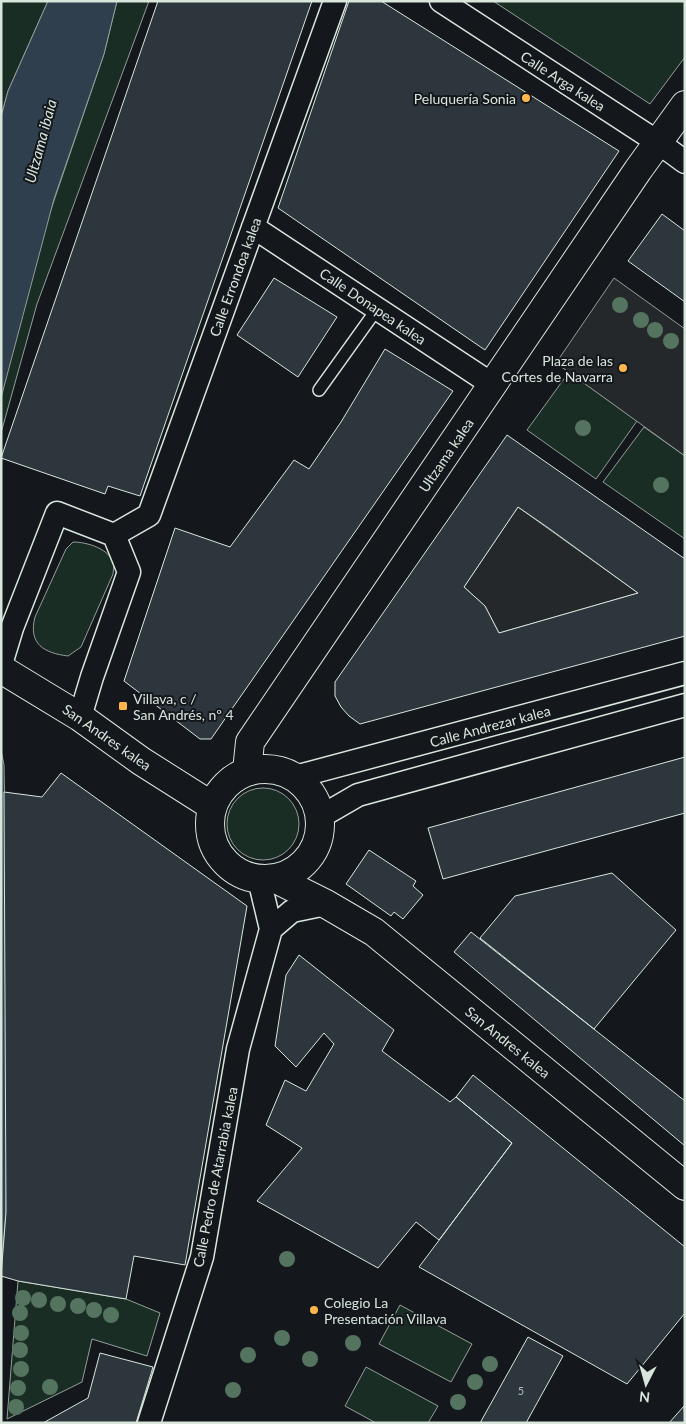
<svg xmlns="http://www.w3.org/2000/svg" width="686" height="1424" font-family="Lato,sans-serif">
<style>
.green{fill:#1a2d24;stroke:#939e99}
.parking{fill:#24282b;stroke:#939e99}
.water{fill:#2f3f4d;stroke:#939e99}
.building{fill:#2c363c;stroke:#d8e6dc;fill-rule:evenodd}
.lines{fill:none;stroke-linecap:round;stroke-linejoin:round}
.lane-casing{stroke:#d8e6dc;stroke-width:14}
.street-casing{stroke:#d8e6dc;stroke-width:25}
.secondary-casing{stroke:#d8e6dc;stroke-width:30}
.lane{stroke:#14181c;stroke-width:11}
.street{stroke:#14181c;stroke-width:22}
.secondary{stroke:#14181c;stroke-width:28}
.tree{fill:#55745f}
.poi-dot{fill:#ffb74d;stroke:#14181c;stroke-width:2}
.labels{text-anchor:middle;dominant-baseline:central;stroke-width:4;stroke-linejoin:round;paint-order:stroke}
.number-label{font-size:11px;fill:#adbab4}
.street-label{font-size:14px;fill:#d8e6dc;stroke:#14181c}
.poi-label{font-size:14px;fill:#d8e6dc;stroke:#14181c;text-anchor:end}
.water-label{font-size:15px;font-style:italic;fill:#d8e6dc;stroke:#14181c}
</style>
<rect width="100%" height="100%" fill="#14181c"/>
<path class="green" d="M1,1H48L8,91L1,117Z
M117,1H149L37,304L1,433V356L104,54Z
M493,1H685V57L650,104Z
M569,372L637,421L596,479L527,430Z
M644,427L685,456V539L603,482Z
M73,542C87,542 111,549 114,565C114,568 113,571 113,574L81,647L68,656C44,653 28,644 35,617L66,549Z
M227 824a36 36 0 1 1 72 0a36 36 0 1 1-72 0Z
M18,1281L126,1299L160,1313L147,1356L92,1339L82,1382L7,1419Z
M400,1305L472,1344L451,1382L379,1344Z
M366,1367L438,1406L428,1423H376L345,1406Z"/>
<path class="parking" d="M614,278L685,329V456L556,363Z
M518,507L638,593L499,633L485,606L464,587Z"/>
<path class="water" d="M48,1H117L104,54L54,199L1,398V117L8,91Z
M1,750L4,765L8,979L6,1212L1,1275Z"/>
<path class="building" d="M158,1H312L140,496L108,486L105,494L1,458Z
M349,1H381L619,151L485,350L278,208Z
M662,214L685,231V302L628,261Z
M274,278L337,317L298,377L237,335Z
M385,349L453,391L211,739H200L124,681L175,528L230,547L294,460L309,469L341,422Z
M507,435L685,559V636L360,724L349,716L341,707L335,696V682ZM518,507L547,527L638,593L499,633L485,606L464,587Z
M685,757V813L443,879L428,828Z
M61,773L247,906L185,1265L134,1256L126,1299L18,1281L1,1276L6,1212L4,792L42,797Z
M369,850L416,881L413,886L423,895L403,919L394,912L391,916L346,884Z
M612,873L676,930L594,1029L480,938L515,896Z
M471,932L685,1101V1146L454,952Z
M299,955L394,1030L382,1051L450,1102L456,1097L512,1143L439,1240L416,1222L378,1268L257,1201L302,1148L266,1125L285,1080L306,1091L334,1044L324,1033L296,1067L275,1046L286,975Z
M473,1075L685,1247V1313L627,1384L419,1267L512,1143L456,1097Z
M528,1337L563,1356L526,1423H480Z
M100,1353L153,1367L136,1423H43L88,1398Z
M684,1406L685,1423H669Z"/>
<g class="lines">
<defs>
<path id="lane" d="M319,390L377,309"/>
<path id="street" d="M441,1L659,143L685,162
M253,227L493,385
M114,535L149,515L335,1
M1,664L12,628L57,513L114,535L129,572L92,677L80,717
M295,777L685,673
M320,817L358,795L685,705
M271,929L292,911L326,904
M149,1423L202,1257L238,1049L271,929L259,879"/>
<path id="secondary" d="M1,669L80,717L141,761L212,806
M210 824a55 55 0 1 1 110 0a55 55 0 1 1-110 0Z
M247,771L250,742L638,170L685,105
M276,879L326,904L374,932L685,1186"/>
</defs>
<use href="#lane" class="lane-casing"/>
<use href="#street" class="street-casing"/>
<use href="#secondary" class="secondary-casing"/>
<use href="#lane" class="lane"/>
<use href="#street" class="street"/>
<use href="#secondary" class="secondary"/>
</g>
<g class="tree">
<circle cx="620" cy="305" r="8"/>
<circle cx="641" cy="320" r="8"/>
<circle cx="655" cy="330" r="8"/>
<circle cx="671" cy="341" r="8"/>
<circle cx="583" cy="428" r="8"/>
<circle cx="661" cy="485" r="8"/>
<circle cx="287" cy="1259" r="8"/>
<circle cx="23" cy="1298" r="8"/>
<circle cx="39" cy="1300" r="8"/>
<circle cx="58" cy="1304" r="8"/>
<circle cx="78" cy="1306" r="8"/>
<circle cx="94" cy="1310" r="8"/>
<circle cx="20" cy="1313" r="8"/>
<circle cx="111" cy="1315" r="8"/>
<circle cx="21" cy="1333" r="8"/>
<circle cx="282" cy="1338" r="8"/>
<circle cx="353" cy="1343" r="8"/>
<circle cx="20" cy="1350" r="8"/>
<circle cx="248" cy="1355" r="8"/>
<circle cx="310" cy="1359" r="8"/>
<circle cx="490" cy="1364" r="8"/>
<circle cx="21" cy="1369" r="8"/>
<circle cx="475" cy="1382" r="8"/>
<circle cx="50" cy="1387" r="8"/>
<circle cx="18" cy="1388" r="8"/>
<circle cx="233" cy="1390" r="8"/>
<circle cx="458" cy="1402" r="8"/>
<circle cx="16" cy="1407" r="8"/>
</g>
<g class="poi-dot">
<circle cx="526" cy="98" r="5"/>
<circle cx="623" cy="368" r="5"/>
<rect x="118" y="701" width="10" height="10" rx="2.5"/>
<circle cx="314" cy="1310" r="5"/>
</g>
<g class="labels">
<g class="number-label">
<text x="521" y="1390">5</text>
</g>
<g class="street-label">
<text transform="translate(563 81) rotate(33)">Calle Arga kalea</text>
<text transform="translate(235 277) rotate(-70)">Calle Errondoa kalea</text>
<text transform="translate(373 306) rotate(34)">Calle Donapea kalea</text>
<text transform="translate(446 455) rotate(-56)">Ultzama kalea</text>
<text transform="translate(490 726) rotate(-15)">Calle Andrezar kalea</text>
<text transform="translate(107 737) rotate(35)">San Andres kalea</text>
<text transform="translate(508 1042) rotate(39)">San Andres kalea</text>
<text transform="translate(215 1177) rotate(-79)">Calle Pedro de Atarrabia kalea</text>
</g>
<g class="poi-label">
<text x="516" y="98">Peluquería Sonia</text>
<text x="613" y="360">Plaza de las<tspan x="613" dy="16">Cortes de Navarra</tspan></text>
<text x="133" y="698" text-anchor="start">Villava, c /<tspan x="133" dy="16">San Andrés, nº 4</tspan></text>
<text x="324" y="1302" text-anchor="start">Colegio La<tspan x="324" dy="16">Presentación Villava</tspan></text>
</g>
<g class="water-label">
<text transform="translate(40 141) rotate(-75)">Ultzama ibaia</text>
</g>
</g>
<rect width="686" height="1424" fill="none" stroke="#d8e6dc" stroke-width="5"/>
<g transform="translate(646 1384) rotate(186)" stroke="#14181c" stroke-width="4" paint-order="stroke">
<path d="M0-4L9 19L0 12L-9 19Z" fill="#d8e6dc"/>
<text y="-8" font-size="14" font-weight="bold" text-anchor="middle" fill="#d8e6dc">N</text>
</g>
</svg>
